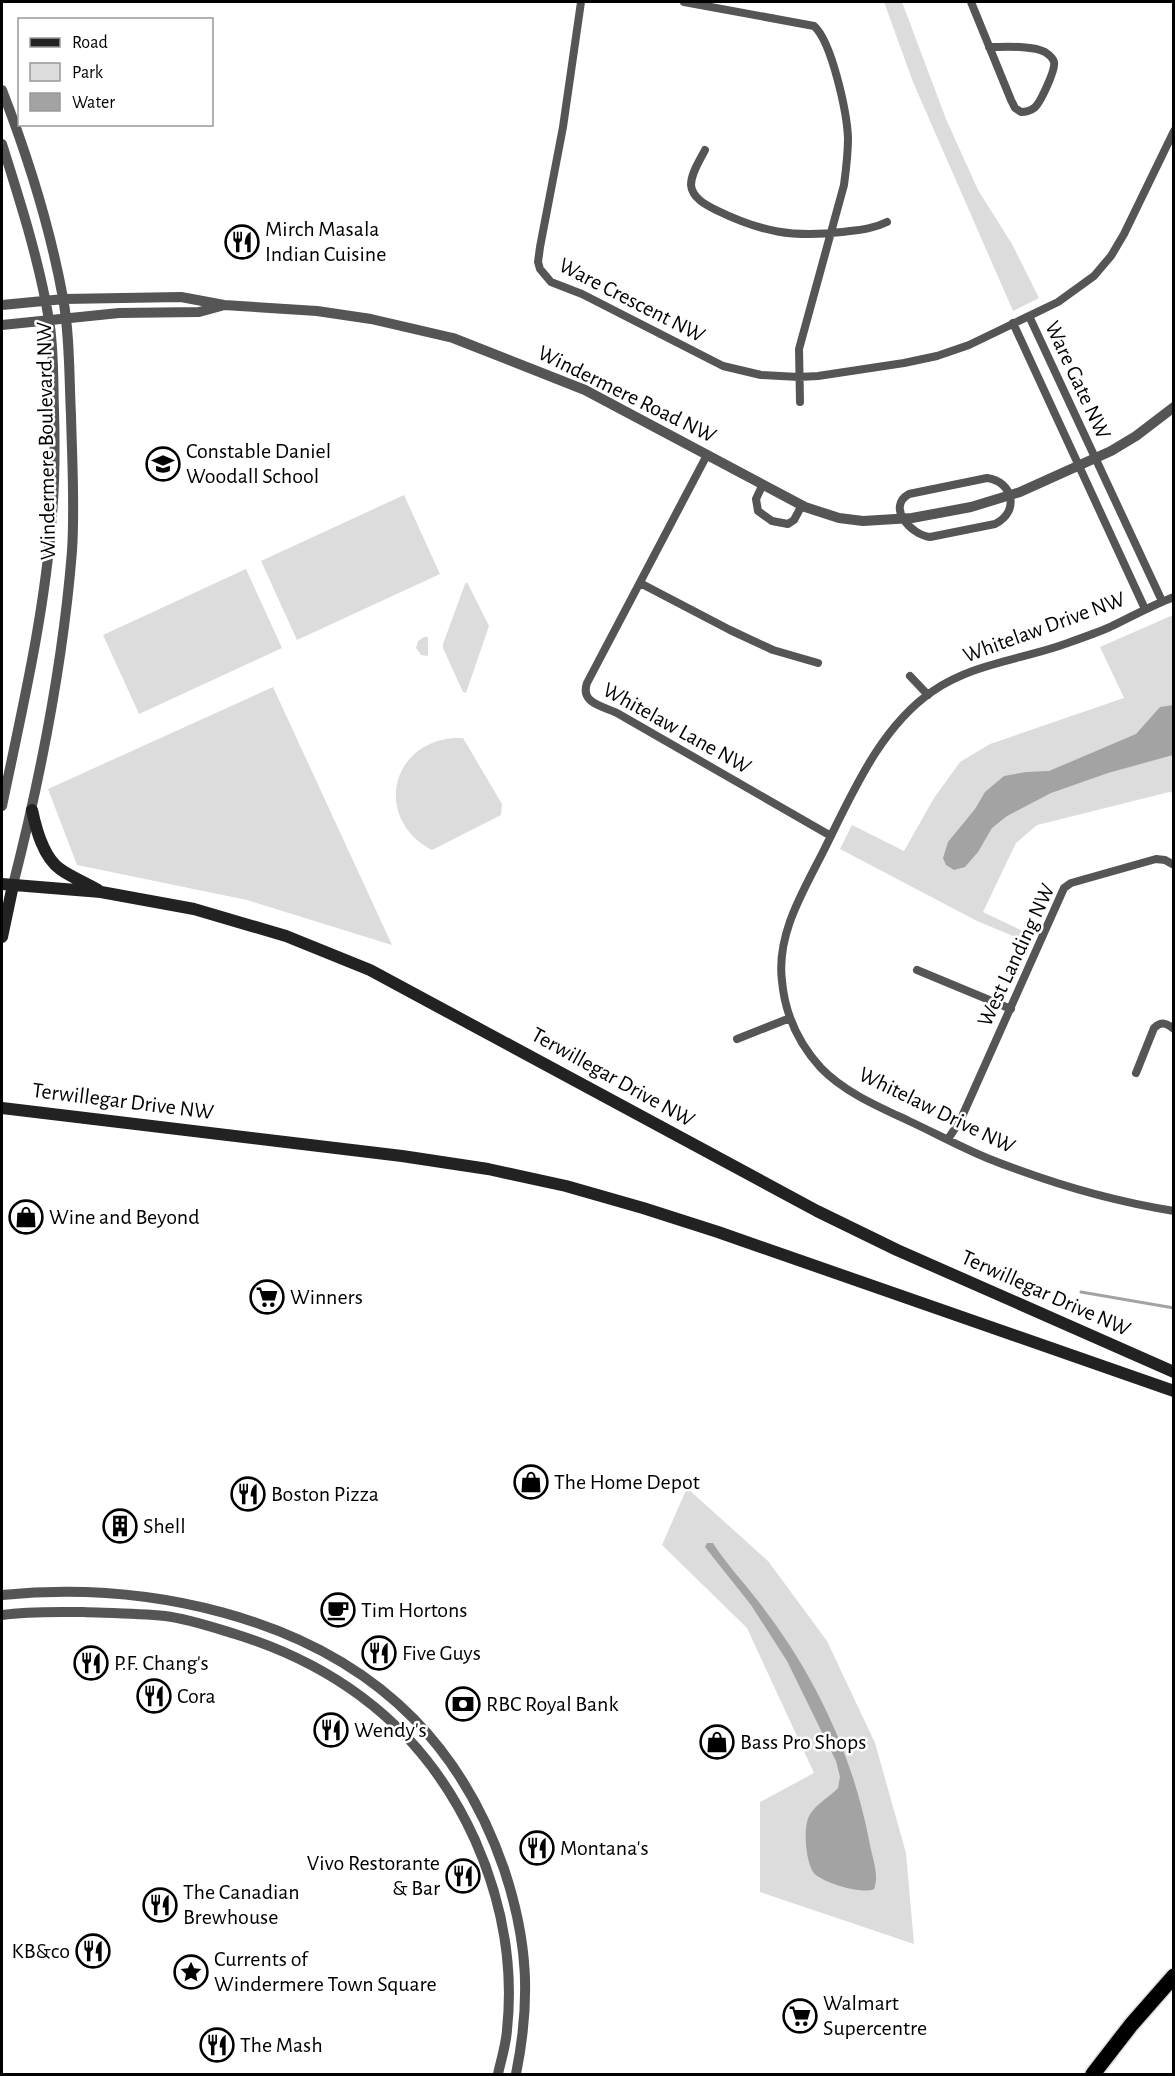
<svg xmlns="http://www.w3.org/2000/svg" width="1175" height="2076" font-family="'Alegreya Sans',sans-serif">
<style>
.green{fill:#dcdcdc}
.water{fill:#a3a3a3}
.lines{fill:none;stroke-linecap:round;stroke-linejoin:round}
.stream{stroke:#a3a3a3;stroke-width:3}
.motorway-casing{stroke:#dbdbdb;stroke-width:18}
.minor{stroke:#555;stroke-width:8}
.tertiary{stroke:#555;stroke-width:10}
.secondary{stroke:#222;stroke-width:12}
.motorway{stroke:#000;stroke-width:15}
.labels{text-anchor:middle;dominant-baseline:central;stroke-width:5;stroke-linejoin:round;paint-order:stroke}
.poi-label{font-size:22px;fill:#000;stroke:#fff;text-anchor:start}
.street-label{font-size:22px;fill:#000;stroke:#fff}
</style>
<rect width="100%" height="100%" fill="#fff"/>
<path class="green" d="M884,2H902L946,119L978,190L1012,244L1039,298L1013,311L913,82Z
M404,495L440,574L297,640L261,561Z
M246,569L282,648L139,714L103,635Z
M467,582L489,626L466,693L463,692L443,648V644L465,584Z
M1173,615V793L1169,792L1037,825L1016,843L983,912L1033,936L1030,943L977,921L840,849L852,825L904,851L934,798L960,762L990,744L1124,698L1100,647Z
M424,637H428V656L421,655L416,648L418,641Z
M273,687L392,945L247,900L77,865L48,789Z
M454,738H463L502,804L501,815L432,850C374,820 389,743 454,738Z
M687,1488L768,1561L827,1641L875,1743L906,1853L914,1944L760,1892V1802L814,1773L747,1628L662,1545Z"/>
<path class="water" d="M1173,705V755L1108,773L1051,793L1007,816L992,828L978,852L965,867L954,870L946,865L943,858L948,842L975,809L985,792L1004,776L1026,772L1049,771L1136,734L1160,707Z
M707,1543H713C726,1564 743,1581 758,1601C813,1671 852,1752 869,1840C871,1854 880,1875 874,1889C862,1895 820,1882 813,1872C806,1860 804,1835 807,1822C811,1806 828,1799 838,1788L840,1777L836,1761L787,1661L751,1605L705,1547Z"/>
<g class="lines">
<path class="stream" d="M1081,1292L1174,1308"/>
<defs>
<path id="motorway" d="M1093,2074L1131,2025L1174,1976"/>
</defs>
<use href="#motorway" class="motorway-casing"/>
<path class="minor" d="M581,2L563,127L540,247L538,262L540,269L551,282L582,294L723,366L761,375L799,377L818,376L904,363L937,356L969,345L1058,302L1094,276L1111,256L1124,234L1174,131
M684,2L814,26C832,42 847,113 848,138C848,154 846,170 844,185L799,349L800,402
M971,2L1011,100L1015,108L1021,112C1026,112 1030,111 1034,108C1040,104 1056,69 1054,62C1053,58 1048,54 1045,52C1032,45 1004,47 989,47
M705,150C700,160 691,173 691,185C692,198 706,205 716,210C761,232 793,238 842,232C858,230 873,229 887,222
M1029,316L1162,601
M1013,323L1145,609
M707,455L587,683C580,703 602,706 617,713L831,836
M987,478C1012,481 1021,511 995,524L930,537C911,535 886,507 909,494Z
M763,484L756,499L758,511L772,521L788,524L794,520L802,505
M640,583L730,630L773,650L818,663
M1174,597C1152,605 1131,617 1110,627C1094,634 1076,640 1059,646C1017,660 970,665 933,691C880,727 852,794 824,850C804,890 776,934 782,981C785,1014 799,1044 821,1068C844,1092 879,1107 909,1121C935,1133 960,1147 987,1158C1047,1182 1110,1201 1174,1211
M910,676L928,695
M917,970L1011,1009
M737,1039L790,1018
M1136,1073L1154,1028C1162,1021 1166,1023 1174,1029
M948,1139L960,1121L1064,888L1071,883L1156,859L1165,860L1174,865"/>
<path class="tertiary" d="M2,90C28,157 50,227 63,298C70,336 69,377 71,415C72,460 75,506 72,551C63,664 41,775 13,885
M2,144C20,201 39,260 49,320C54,349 53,380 54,410C55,445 55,480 52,515C45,613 22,710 2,806
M2,305L64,299L181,297L224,305L317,311L371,319L453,338L585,390L805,507L839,518L863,521L912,518L971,507L1020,492L1111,451L1136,436L1174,407
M2,325L119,313L199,312L221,306
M2,1595C143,1581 311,1614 414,1719C455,1761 485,1814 504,1869C528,1941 531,2000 516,2074
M2,1615C29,1611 56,1612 83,1612C110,1613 138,1613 165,1616C189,1619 212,1627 235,1634C345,1668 427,1734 475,1840C502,1901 514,1964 507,2030C506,2045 501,2060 498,2074"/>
<path class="secondary" d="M32,810C36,829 43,857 60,869C71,877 86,883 98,890
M2,884L101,892L194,909L286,936L370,970L817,1211L897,1250L1174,1372
M2,937L13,885
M2,1108L402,1156L488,1169L566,1186L643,1208L718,1232L1174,1391"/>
<use href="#motorway" class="motorway"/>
</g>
<defs>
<symbol id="restaurant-ring" viewBox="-11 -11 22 22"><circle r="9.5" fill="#fff" stroke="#000" stroke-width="1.5"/><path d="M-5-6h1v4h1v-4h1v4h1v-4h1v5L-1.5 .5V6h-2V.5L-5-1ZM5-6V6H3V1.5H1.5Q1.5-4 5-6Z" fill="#000"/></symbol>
<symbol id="school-ring" viewBox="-11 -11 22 22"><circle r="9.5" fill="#fff" stroke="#000" stroke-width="1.5"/><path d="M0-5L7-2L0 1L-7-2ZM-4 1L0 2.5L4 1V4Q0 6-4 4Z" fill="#000"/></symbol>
<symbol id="shop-ring" viewBox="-11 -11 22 22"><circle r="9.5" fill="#fff" stroke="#000" stroke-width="1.5"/><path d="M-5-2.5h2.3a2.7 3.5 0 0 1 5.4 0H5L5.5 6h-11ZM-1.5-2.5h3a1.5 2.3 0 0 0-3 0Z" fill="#000"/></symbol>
<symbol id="supermarket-ring" viewBox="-11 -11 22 22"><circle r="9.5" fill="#fff" stroke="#000" stroke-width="1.5"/><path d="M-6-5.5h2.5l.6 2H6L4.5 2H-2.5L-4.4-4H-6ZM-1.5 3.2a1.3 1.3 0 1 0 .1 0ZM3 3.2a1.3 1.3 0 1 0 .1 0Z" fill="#000"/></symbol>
<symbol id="building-ring" viewBox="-11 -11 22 22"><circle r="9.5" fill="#fff" stroke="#000" stroke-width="1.5"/><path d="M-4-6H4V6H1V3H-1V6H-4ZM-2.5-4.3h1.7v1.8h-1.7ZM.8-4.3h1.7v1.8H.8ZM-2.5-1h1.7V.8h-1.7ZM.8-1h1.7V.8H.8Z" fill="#000"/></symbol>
<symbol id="cafe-ring" viewBox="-11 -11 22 22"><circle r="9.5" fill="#fff" stroke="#000" stroke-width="1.5"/><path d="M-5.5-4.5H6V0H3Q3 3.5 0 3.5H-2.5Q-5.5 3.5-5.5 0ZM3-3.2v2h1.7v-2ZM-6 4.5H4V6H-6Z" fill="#000"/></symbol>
<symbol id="bank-ring" viewBox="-11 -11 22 22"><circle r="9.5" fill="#fff" stroke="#000" stroke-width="1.5"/><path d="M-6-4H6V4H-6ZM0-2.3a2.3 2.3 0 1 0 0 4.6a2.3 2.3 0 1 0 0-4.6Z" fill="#000"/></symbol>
<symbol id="sight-ring" viewBox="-11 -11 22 22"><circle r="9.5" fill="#fff" stroke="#000" stroke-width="1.5"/><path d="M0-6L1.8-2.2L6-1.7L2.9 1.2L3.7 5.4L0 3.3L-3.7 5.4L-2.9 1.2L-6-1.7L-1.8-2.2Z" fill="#000"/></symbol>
</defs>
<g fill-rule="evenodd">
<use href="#restaurant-ring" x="223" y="223" width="38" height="38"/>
<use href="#school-ring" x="144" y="445" width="38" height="38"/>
<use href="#shop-ring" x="7" y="1198" width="38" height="38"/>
<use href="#supermarket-ring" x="248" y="1278" width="38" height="38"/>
<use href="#shop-ring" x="512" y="1463" width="38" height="38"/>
<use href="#restaurant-ring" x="229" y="1475" width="38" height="38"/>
<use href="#building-ring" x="101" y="1507" width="38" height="38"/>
<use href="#cafe-ring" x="319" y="1591" width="38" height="38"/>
<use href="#restaurant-ring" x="360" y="1634" width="38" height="38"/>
<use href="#restaurant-ring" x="72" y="1644" width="38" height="38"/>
<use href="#restaurant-ring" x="135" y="1677" width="38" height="38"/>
<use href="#bank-ring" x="444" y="1685" width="38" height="38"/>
<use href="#restaurant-ring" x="312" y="1711" width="38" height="38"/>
<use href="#shop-ring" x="698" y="1723" width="38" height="38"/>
<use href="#restaurant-ring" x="518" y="1829" width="38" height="38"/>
<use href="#restaurant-ring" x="444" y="1857" width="38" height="38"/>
<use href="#restaurant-ring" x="141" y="1886" width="38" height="38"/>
<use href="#restaurant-ring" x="74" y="1932" width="38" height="38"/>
<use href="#sight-ring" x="172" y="1953" width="38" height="38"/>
<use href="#supermarket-ring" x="781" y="1997" width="38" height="38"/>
<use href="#restaurant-ring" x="198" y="2026" width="38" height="38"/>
</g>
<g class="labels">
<g class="poi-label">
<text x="265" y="229">Mirch Masala<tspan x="265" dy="25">Indian Cuisine</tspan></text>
<text x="186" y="451">Constable Daniel<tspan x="186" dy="25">Woodall School</tspan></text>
<text x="49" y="1217">Wine and Beyond</text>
<text x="290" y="1297">Winners</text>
<text x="554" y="1482">The Home Depot</text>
<text x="271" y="1494">Boston Pizza</text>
<text x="143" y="1526">Shell</text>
<text x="361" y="1610">Tim Hortons</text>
<text x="402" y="1653">Five Guys</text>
<text x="114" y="1663">P.F. Chang's</text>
<text x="177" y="1696">Cora</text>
<text x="486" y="1704">RBC Royal Bank</text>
<text x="354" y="1730">Wendy's</text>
<text x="740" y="1742">Bass Pro Shops</text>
<text x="560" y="1848">Montana's</text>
<text x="440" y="1863" text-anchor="end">Vivo Restorante<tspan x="440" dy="25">&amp; Bar</tspan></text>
<text x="183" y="1892">The Canadian<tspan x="183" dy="25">Brewhouse</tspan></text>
<text x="70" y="1951" text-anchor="end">KB&amp;co</text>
<text x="214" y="1959">Currents of<tspan x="214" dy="25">Windermere Town Square</tspan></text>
<text x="823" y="2003">Walmart<tspan x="823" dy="25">Supercentre</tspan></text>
<text x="240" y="2045">The Mash</text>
</g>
<g class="street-label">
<text transform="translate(632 300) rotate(27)">Ware Crescent NW</text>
<text transform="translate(1078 380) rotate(65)">Ware Gate NW</text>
<text transform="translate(627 394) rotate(26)">Windermere Road NW</text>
<text transform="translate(46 441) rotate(-91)">Windermere Boulevard NW</text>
<text transform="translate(1044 627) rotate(-20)">Whitelaw Drive NW</text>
<text transform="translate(677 728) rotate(29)">Whitelaw Lane NW</text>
<text transform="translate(1016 955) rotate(-65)">West Landing NW</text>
<text transform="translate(613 1077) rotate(29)">Terwillegar Drive NW</text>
<text transform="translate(123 1101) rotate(7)">Terwillegar Drive NW</text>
<text transform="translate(937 1110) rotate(26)">Whitelaw Drive NW</text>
<text transform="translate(1046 1293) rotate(24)">Terwillegar Drive NW</text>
</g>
</g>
<rect width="1175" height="2076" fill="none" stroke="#000000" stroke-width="6"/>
<rect x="18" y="18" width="195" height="108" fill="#ffffff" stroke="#999999" stroke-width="1.5"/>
<rect x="30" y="38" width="30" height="9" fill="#222222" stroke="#999999" stroke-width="1.5"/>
<text x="72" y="48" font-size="18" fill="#000000">Road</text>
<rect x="30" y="63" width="30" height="18" fill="#dcdcdc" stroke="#999999" stroke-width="1.5"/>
<text x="72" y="78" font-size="18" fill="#000000">Park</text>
<rect x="30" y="93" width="30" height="18" fill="#a3a3a3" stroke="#999999" stroke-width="1.5"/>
<text x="72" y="108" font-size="18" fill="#000000">Water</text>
</svg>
